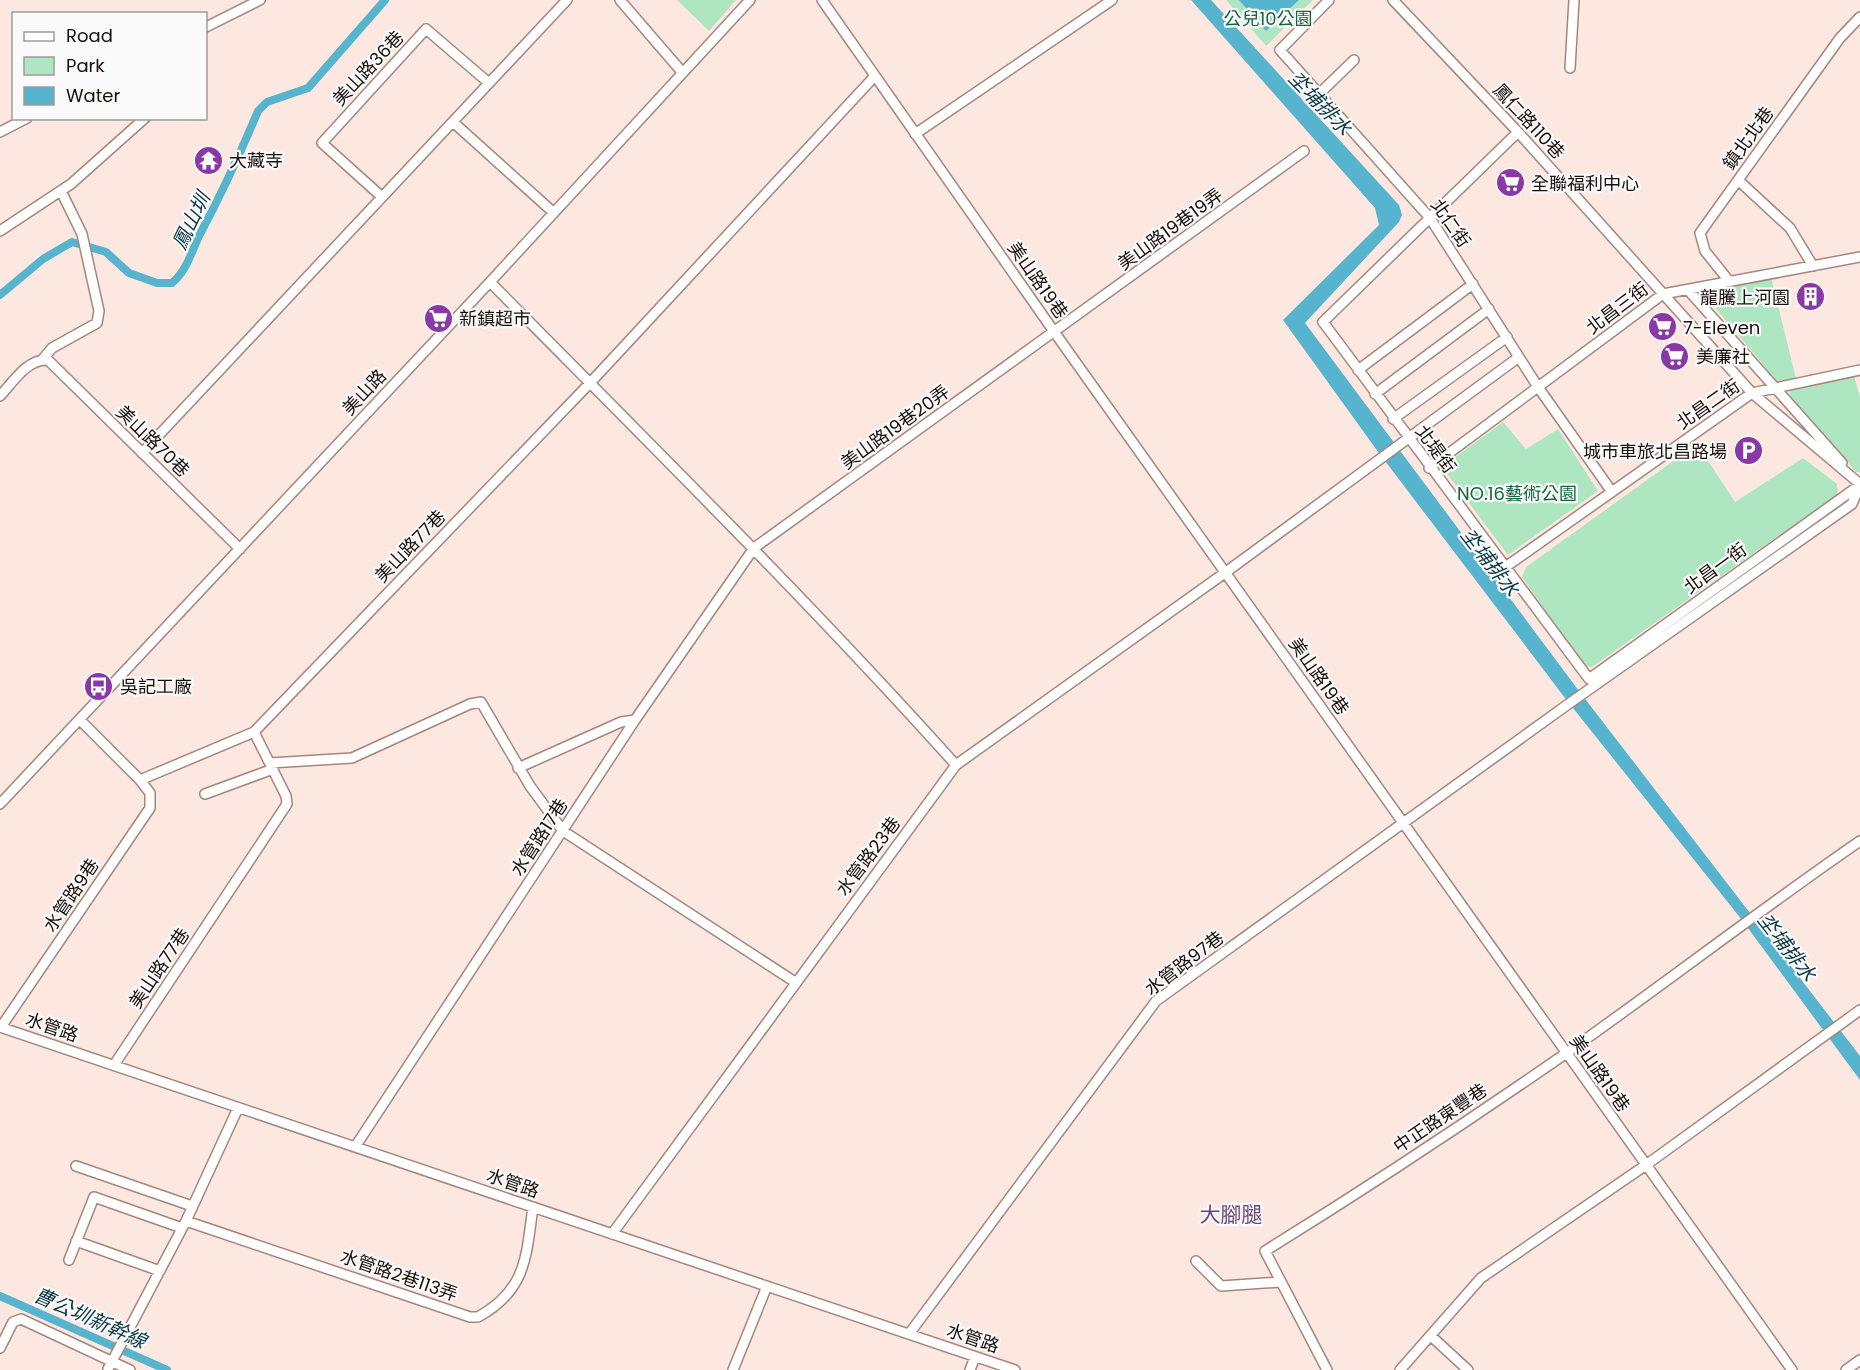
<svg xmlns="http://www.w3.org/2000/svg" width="1860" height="1370" font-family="Poppins,'Noto Sans TC',sans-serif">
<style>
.green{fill:#ade6c1}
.water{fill:#56b4ce}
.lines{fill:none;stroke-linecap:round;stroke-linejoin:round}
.canal{stroke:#56b4ce;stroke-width:8}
.minor-casing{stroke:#a5867c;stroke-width:12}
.minor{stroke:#fff;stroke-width:9}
.labels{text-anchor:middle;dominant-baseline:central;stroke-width:4.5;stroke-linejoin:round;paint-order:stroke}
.park-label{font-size:18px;fill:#14663e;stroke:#fafafa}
.street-label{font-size:18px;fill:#190f0b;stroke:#fafafa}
.poi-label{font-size:18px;fill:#190f0b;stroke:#fafafa;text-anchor:start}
.water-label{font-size:20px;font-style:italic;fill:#0c3944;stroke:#fafafa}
.quarter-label{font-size:21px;fill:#6d447c;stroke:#fafafa}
</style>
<rect width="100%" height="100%" fill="#fde8e1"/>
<path class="green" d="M677,0H736L709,31Z
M1226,0H1313L1266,46Z
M1771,277L1796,379L1777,381L1707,298L1710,289Z
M1854,376L1860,397V472H1856L1789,395L1791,389Z
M1503,422L1526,449L1558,429L1598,491L1508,555L1442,467Z
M1697,444L1735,502L1803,458L1837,484L1838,494L1592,667L1584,666L1522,577L1526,567Z"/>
<path class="water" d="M1191,0H1211L1399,205L1402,215L1399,222L1305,323L1579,691L1860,1056V1080L1742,920L1565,698L1376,449L1283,320L1379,225L1375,208Z
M1239,0H1299L1266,31Z"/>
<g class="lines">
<path class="canal" d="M0,295L43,259L72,242L106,252L129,273L157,283H172C187,270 191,253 199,236C221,195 240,154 258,111L267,102L308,88L385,0
M0,1296L167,1370"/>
<defs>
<path id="minor" d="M620,0L682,72
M822,0L1055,333L1792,1370
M1329,0L1280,50L1430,218L1538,387L1612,492
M1393,0L1518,132L1752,393L1860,484
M206,27L260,0
M1570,68L1574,0
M1319,94L1354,60
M453,122L554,213
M0,132L27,118
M1518,132L1323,322L1589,679L1860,485
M915,134L1112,0
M1738,180L1790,228L1813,266
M382,197L322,143L426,29L489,83
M0,231L71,184L145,118
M1729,281L1705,251L1700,233L1840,38L1860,17
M490,282C647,441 806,598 956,765
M1688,290L1842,463
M42,360L52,348L97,323L99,311L82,234L61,191
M1358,370L1473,284
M1375,394L1489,309
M0,396C13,382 28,358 48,360L240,549
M1393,419L1507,337
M142,453L567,0
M1429,468L1663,294L1860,257
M1504,568L1752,393L1860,370
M80,720L140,780L254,732
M270,763L352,758L470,704L481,702L530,786L563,831L795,982
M518,768L621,722L635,720
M205,794L273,769
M0,804L490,282L750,0
M0,1027L1015,1370
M1,1027L150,808V793L140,780
M114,1065L287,804L286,796L254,732L590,383L874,77
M355,1147L635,720L754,548L1304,151
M76,1166L192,1206
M186,1221L470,1317H478C527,1290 526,1256 533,1207
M612,1234L956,765L1226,572L1519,357
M76,1241L160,1271
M69,1260L94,1197L182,1228
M1196,1261L1221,1286L1281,1282
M909,1334L1156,1001L1567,705L1852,504L1860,485
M1431,1336L1468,1370
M0,1348L13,1322L21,1319L130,1370
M108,1369L186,1221L238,1108
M733,1370L767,1286
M970,1370L975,1357
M1327,1370L1265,1251C1367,1188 1467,1122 1565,1054C1664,984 1760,910 1860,841
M1400,1370L1481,1278L1646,1165L1860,1010
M1846,1370L1860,1360"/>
</defs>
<use href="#minor" class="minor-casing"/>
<use href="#minor" class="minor"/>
</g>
<defs>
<symbol id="temple-disc" viewBox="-11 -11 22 22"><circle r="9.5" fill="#8b38a7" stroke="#fafafa"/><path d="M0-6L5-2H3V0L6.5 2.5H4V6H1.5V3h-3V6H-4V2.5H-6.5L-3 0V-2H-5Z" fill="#fff"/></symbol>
<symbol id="supermarket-disc" viewBox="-11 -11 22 22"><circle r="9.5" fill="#8b38a7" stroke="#fafafa"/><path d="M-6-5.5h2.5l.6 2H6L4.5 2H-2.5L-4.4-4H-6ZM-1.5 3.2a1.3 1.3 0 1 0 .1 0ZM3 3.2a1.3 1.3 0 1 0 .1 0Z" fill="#fff"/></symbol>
<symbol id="building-disc" viewBox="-11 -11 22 22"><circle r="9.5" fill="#8b38a7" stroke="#fafafa"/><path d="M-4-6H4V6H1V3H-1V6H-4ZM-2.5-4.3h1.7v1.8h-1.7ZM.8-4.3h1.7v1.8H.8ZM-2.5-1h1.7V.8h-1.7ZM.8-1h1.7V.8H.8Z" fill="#fff"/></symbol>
<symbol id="parking-disc" viewBox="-11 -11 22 22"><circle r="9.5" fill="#8b38a7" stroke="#fafafa"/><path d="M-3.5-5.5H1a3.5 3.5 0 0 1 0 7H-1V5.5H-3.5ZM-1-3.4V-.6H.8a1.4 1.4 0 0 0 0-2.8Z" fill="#fff"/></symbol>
<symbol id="bus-disc" viewBox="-11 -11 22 22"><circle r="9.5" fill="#8b38a7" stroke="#fafafa"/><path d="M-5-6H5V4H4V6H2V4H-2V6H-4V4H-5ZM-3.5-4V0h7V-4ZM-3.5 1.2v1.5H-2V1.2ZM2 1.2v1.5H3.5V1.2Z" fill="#fff"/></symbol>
</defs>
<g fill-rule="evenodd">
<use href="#temple-disc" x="192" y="144" width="33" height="33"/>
<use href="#supermarket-disc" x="1494" y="166" width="33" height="33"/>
<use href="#building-disc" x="1794" y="280" width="33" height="33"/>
<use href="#supermarket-disc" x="422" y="302" width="33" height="33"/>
<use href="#supermarket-disc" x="1646" y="310" width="33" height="33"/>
<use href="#supermarket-disc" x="1658" y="340" width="33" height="33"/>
<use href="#parking-disc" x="1732" y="434" width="33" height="33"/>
<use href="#bus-disc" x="82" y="670" width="33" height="33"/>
</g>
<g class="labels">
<g class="park-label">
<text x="1268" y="18">公兒10公園</text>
<text x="1517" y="493">NO.16藝術公園</text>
</g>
<g class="street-label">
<text transform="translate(368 68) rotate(-47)">美山路36巷</text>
<text transform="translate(1529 121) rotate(47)">鳳仁路110巷</text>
<text transform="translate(1748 138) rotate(-54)">鎮北北巷</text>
<text transform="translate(1451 223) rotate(55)">北仁街</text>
<text transform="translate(1170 229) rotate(-36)">美山路19巷19弄</text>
<text transform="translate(1038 280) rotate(55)">美山路19巷</text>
<text transform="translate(1617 308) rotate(-37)">北昌三街</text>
<text transform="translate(364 392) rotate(-47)">美山路</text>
<text transform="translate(1708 404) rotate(-35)">北昌二街</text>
<text transform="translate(895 427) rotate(-36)">美山路19巷20弄</text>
<text transform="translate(153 441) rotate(44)">美山路70巷</text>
<text transform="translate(1436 449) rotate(54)">北堤街</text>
<text transform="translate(410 546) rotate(-46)">美山路77巷</text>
<text transform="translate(1715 568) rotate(-36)">北昌一街</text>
<text transform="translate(1319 676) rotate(55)">美山路19巷</text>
<text transform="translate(539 837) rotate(-57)">水管路17巷</text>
<text transform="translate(868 856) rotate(-53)">水管路23巷</text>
<text transform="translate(71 895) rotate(-56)">水管路9巷</text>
<text transform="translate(1184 963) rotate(-37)">水管路97巷</text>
<text transform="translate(159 968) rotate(-56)">美山路77巷</text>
<text transform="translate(52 1027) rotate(19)">水管路</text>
<text transform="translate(1600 1073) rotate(55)">美山路19巷</text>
<text transform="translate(1440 1118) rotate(-34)">中正路東豐巷</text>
<text transform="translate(513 1183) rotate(19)">水管路</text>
<text transform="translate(399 1275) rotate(19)">水管路2巷113弄</text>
<text transform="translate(973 1338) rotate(19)">水管路</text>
</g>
<g class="poi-label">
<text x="229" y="160">大藏寺</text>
<text x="1531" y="183">全聯福利中心</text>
<text x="1790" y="297" text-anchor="end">龍騰上河園</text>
<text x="459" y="318">新鎮超市</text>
<text x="1683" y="327">7-Eleven</text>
<text x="1696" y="356">美廉社</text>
<text x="1727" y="451" text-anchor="end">城市車旅北昌路場</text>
<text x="120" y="686">吳記工廠</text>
</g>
<g class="water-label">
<text transform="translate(1320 103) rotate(46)">坔埔排水</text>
<text transform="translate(191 221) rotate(-64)">鳳山圳</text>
<text transform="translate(1490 562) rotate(52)">坔埔排水</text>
<text transform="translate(1787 947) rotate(52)">坔埔排水</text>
<text transform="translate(90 1318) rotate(24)">曹公圳新幹線</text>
</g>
<g class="quarter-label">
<text x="1231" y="1214">大腳腿</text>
</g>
</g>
<rect x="12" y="12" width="195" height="108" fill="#fafafa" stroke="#a09c9a" stroke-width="1.5"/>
<rect x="24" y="32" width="30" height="9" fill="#ffffff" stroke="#a09c9a" stroke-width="1.5"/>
<text x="66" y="42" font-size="18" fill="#190f0b">Road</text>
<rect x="24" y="57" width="30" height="18" fill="#ade6c1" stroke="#a09c9a" stroke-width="1.5"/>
<text x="66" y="72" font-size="18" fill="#190f0b">Park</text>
<rect x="24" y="87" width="30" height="18" fill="#56b4ce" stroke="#a09c9a" stroke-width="1.5"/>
<text x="66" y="102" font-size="18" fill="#190f0b">Water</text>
</svg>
